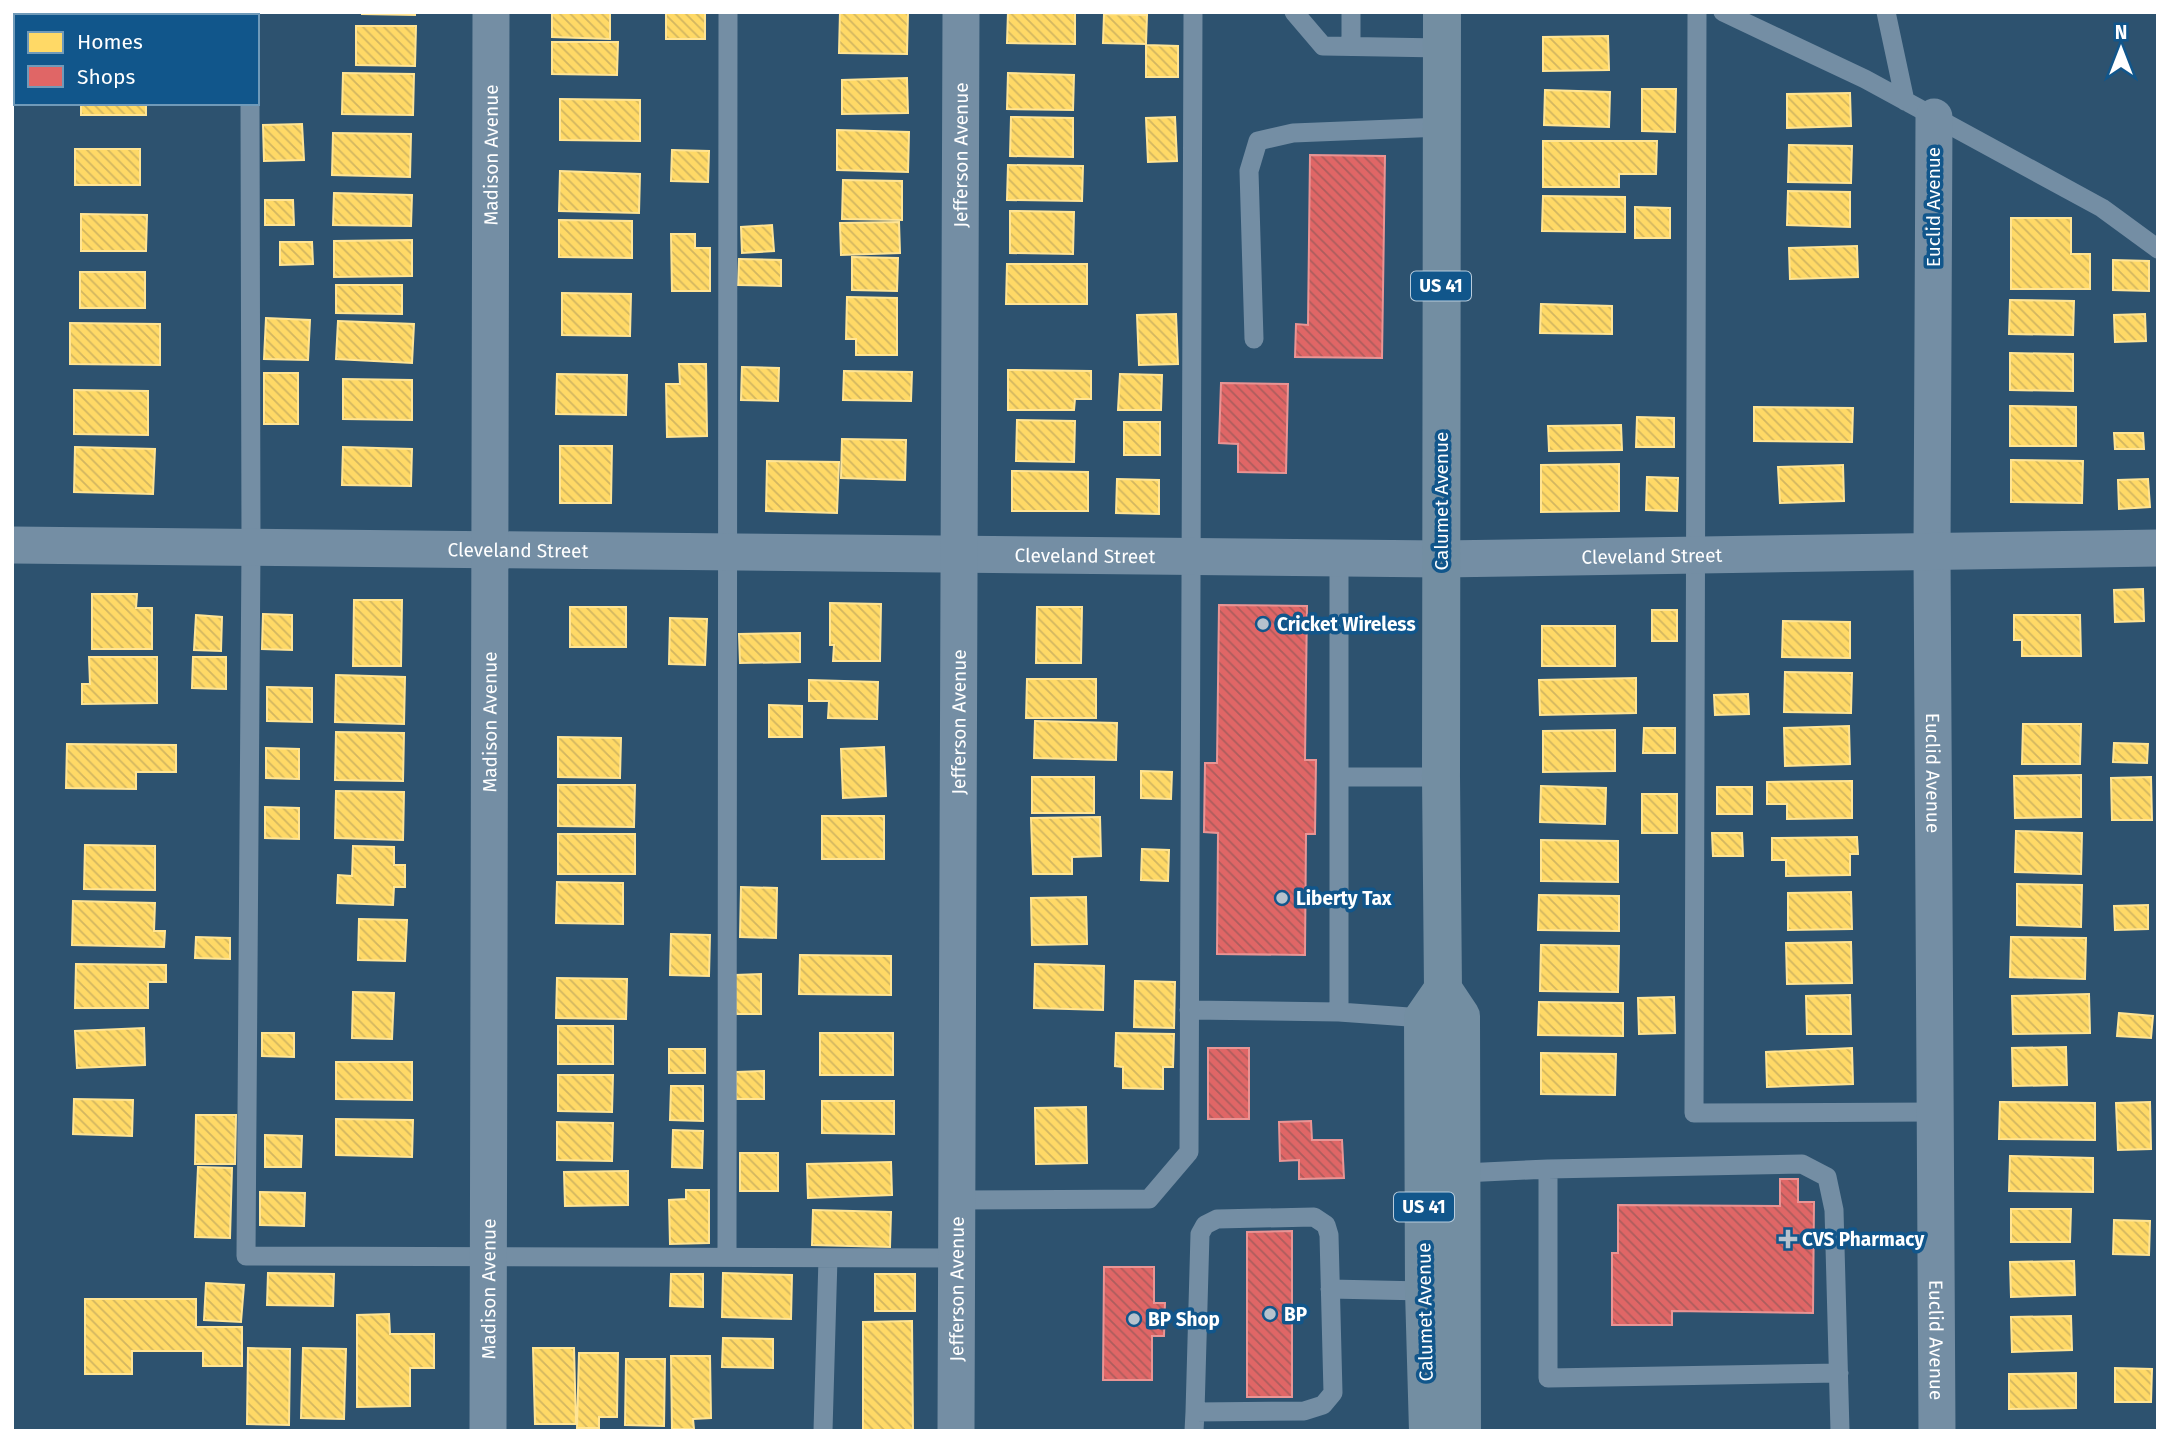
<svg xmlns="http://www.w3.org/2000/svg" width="2170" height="1443" font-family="'Fira Sans',sans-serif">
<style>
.homes{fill:url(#homes-back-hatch);stroke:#ffe494;stroke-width:2}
.shops{fill:url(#shops-back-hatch);stroke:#e99494;stroke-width:2}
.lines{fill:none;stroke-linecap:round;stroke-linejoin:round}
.lane{stroke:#748ea4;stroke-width:19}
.street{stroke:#748ea4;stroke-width:37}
.primary{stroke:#738ea2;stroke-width:38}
.poi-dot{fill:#b6c2cd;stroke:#11568b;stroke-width:2.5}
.labels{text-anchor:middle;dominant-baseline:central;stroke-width:7;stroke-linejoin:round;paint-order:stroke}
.shield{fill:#11568b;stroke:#b8ccdc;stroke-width:2}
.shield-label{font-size:18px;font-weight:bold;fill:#fff}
.street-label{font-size:19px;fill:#fff;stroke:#11568b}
.poi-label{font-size:19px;font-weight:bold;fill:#fff;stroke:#11568b;text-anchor:start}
</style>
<defs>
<pattern id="homes-back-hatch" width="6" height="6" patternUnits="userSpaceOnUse" patternTransform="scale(1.75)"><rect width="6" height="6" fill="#ffd966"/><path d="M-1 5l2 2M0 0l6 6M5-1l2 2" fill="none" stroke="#d2b660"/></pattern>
<pattern id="shops-back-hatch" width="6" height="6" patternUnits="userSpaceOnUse" patternTransform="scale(1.75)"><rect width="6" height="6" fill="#e06666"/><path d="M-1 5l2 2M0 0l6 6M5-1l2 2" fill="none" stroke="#ac5d5d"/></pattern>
</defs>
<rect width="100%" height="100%" fill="#2d526f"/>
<path class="homes" d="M362,12H415V15L362,14Z
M552,12H610V39L552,37Z
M666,12H705V39H666Z
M840,12H908L907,54L839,53Z
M1008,12H1075V44L1007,43Z
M1104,14L1147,15L1146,44L1103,43Z
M356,26H416L415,66L356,65Z
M1608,36L1609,70L1543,71V37Z
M552,42H618L617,75L552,74Z
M1146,45L1178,46V77H1146Z
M343,73L414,74L413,115L342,114Z
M1008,73L1074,75L1073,110L1007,109Z
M907,78L908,113L842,114V80Z
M1642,89H1676L1675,132L1642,131Z
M1545,90L1610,92L1609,127L1544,125Z
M1850,93L1851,126L1787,128V94Z
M560,99L640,100V141L560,140Z
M81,103H146V115H81Z
M1011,117L1073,118V157L1010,156Z
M1175,117L1177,161L1148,162L1146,118Z
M302,124L304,160L264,161L263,125Z
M837,130L909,132L908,172L837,170Z
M333,133L411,134L410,177L332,175Z
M1543,141H1657L1656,174H1619V187H1543Z
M1789,145L1852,146L1851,183L1788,182Z
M75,149H140V185H75Z
M672,150L709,151L708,182L671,181Z
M1008,165L1083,166L1082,201L1007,200Z
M560,171L640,174L639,213L559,211Z
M843,180L902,181V220L842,219Z
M1788,191L1850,192V227L1787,225Z
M334,193L412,195L411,226L333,225Z
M1543,196L1625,197V232L1542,231Z
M265,200H293L294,225H265Z
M1635,207L1670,208V238H1635Z
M1010,211L1074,212L1073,254L1010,253Z
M81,214L147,215L146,251H81Z
M2011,218H2071V254H2090V289H2011Z
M559,220L632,221V258L559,257Z
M899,222L900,253L841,255L840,223Z
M772,225L774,251L742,253L741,227Z
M671,234H695V248H710V291H672Z
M412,240V276L334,277V241Z
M280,242H312L313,264L280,265Z
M1857,246L1858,277L1790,279L1789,248Z
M852,257L898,258L897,291L852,290Z
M739,259L781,260V286L738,285Z
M2113,260L2149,261V291L2113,290Z
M1007,264H1087V304H1006Z
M80,272H145V308H80Z
M336,285H402V314L336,313Z
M562,293L631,294L630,336L562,335Z
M847,297L897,298V355H856V339H846Z
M2010,300L2074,301L2073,335L2009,334Z
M1541,304L1612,306V334L1540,333Z
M1176,314L1178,364L1139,365L1137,315Z
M2145,314L2146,341L2115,342L2114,315Z
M266,318L310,320L308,360L264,359Z
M338,321L414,324L412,363L336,359Z
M70,323L160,324V365L70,364Z
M2010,353L2073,354V391L2010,390Z
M679,364H706L707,436L667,437L666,384H680Z
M742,367L779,368L778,401L741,400Z
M1008,370L1091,371V399H1075L1074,410H1008Z
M844,371L912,372L911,401L843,400Z
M264,373H298V424H264Z
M557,374L627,375L626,415L556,414Z
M1120,374L1162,375L1161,410H1118Z
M343,379L412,380V420L343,419Z
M74,390L148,391V435L74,434Z
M2010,406L2076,407V446H2010Z
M1754,407L1853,408L1852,442L1754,441Z
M1637,417L1674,418V447H1636Z
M1017,420L1075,421L1074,462L1016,461Z
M1124,422H1160V455H1124Z
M1621,425L1622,450L1549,451L1548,426Z
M2114,433H2143L2144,449H2115Z
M842,439L906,440L905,480L841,478Z
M560,446H612L611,503H560Z
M75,447L155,449L153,494L74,492Z
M343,447L412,449L411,486L342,485Z
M2011,460L2083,461L2082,503L2011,502Z
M767,461L839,462L837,513L766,511Z
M1619,464V511L1541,512V465Z
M1843,465L1844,501L1780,503L1778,467Z
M1012,471L1088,472V511H1012Z
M1647,477L1678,478L1677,511L1646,510Z
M1117,479L1159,480V514L1116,513Z
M2148,479L2150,507L2119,509L2118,480Z
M2143,589L2144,621L2115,622L2114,590Z
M92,594H137L136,608H152V649H92Z
M354,600H402L401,666H353Z
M830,603L881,604L880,661H833L834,645H830Z
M570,607H626V647H570Z
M1037,607H1082L1081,663H1036Z
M1652,610H1677V641H1652Z
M263,614L292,615V650L262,649Z
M196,615L222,617L221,651L194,650Z
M2014,615H2080L2081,656H2022V640H2014Z
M670,618L707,619L705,665L669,664Z
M1783,621L1850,622V658L1782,657Z
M1542,626H1615V666H1542Z
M800,633V662L740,663L739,634Z
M89,657H157V703L82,704V684H90Z
M193,657H226V689L192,688Z
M1785,672L1852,673L1851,713L1784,712Z
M336,675L405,677L404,724L335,722Z
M1636,678V713L1540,715L1539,680Z
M1027,679H1096V718H1026Z
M809,680L878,682L877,719L828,718L829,701H809Z
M267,687L312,688V722L267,721Z
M1748,694L1749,714L1715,715L1714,695Z
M769,705L802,706V737H769Z
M1035,721L1117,723L1116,760L1034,758Z
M2023,724H2081L2080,764H2022Z
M1849,726L1850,764L1785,766L1784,728Z
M1644,728H1675V753H1643Z
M1615,730V771L1543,772V731Z
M336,732L404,733L403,781L335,780Z
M558,737L621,738L620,778L558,777Z
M2114,743L2148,744L2147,763L2113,762Z
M67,744L176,745V772H136V789L66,788Z
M884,747L886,796L843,798L841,749Z
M266,748L299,749V779L266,778Z
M1141,771L1172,772L1171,799L1141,798Z
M2081,775V817L2015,818L2014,776Z
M1032,777H1094V813H1032Z
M2151,777L2152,820H2112L2111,778Z
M1852,781V818L1787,819V804H1767V782Z
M558,785H635L634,827L558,826Z
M1541,786L1606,788L1605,824L1540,822Z
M1717,787H1752V814H1717Z
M336,791L404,792L403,840L335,838Z
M1642,794H1677V833H1642Z
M265,807L299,808V839L265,838Z
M822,816H884V859H822Z
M1100,817L1101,856L1072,857V874H1033L1031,818Z
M2016,831L2082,833L2081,874L2015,872Z
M1712,833H1742L1743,856H1713Z
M558,834H635V874H558Z
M1857,837L1858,854H1850V875L1786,876V860H1772V838Z
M1541,840L1618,841V882L1541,881Z
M85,845L155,846V890L84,889Z
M353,846L394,847V865H405V887H394L393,905L337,903L338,875L352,876Z
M1142,849L1169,850L1168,881L1141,880Z
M557,882L623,883V924L556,923Z
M2017,884L2082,885L2081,927L2017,925Z
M741,887L777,888L776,938L740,937Z
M1851,892L1852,929L1788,930V893Z
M1539,895L1619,896V931L1538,930Z
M1086,897L1087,944L1032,945L1031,898Z
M73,901L155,903L154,931H165L164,947L72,945Z
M2148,905V929L2115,930L2114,906Z
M359,919L407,920L405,961L358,960Z
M671,934L710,935L709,976L670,975Z
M196,937L230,938V959L195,958Z
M2011,937L2086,938L2085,979L2010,977Z
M1851,942L1852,983L1787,984L1786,943Z
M1541,945L1619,946L1618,992L1540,991Z
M800,955L891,956V995L799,994Z
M76,964L166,965V982H148V1008H75Z
M1035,964L1104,966L1103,1010L1034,1008Z
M761,974V1014H736L735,975Z
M557,978L627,979L626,1019L556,1018Z
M1135,981L1175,982L1174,1028L1134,1027Z
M353,992L394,993L392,1039L352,1038Z
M2089,994L2090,1033L2013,1034L2012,996Z
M1850,995L1851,1034H1807L1806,996Z
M1674,997L1675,1033L1639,1034L1638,998Z
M1539,1002L1623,1003V1036L1538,1035Z
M2119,1013L2153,1016L2151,1038L2117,1036Z
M558,1026H613V1064H558Z
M144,1028L145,1065L77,1068L75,1031Z
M262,1033H294V1057L262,1056Z
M820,1033H893V1075H820Z
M1116,1033L1174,1034L1173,1067H1163V1089L1123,1088V1067L1115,1066Z
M2066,1047L2067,1085L2013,1086L2012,1048Z
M1852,1048L1853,1084L1767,1087L1766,1052Z
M669,1049H705V1073H669Z
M1541,1053L1616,1054L1615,1095L1541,1094Z
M336,1062H412V1100L336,1099Z
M764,1071V1099H736V1072Z
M558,1075H613L612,1112L558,1111Z
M671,1086H703V1121L670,1120Z
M74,1099L133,1100L132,1136L73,1134Z
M822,1101H894V1134L822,1133Z
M2000,1102L2095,1103V1140L1999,1139Z
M2150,1102L2151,1149L2118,1150L2116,1103Z
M1086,1107L1087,1163L1036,1164L1035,1108Z
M196,1115H236L235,1164H195Z
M336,1119L413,1120L412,1157L336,1155Z
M557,1122L613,1123L612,1161L557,1160Z
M673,1130L703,1131L702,1168L672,1167Z
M265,1135L302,1136L301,1167H265Z
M740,1153H778V1191H740Z
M2010,1156L2093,1158V1192L2009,1191Z
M891,1162L892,1195L808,1198L807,1164Z
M198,1167L232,1168L230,1238L195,1237Z
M628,1171V1205L565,1206L564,1172Z
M686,1190H709V1243L670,1244L669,1200L686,1199Z
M260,1192L305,1193L304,1226L260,1225Z
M2011,1209H2071L2070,1242H2011Z
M813,1210L891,1212L890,1247L812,1245Z
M2114,1220L2150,1221L2149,1255L2113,1254Z
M2074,1261L2075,1295L2011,1297L2010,1262Z
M268,1273L334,1274L333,1306L267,1305Z
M723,1273L792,1275L791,1319L722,1317Z
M671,1274H703V1307L670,1306Z
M875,1274H915V1311H875Z
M206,1283L244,1285L241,1322L204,1320Z
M85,1299H196V1327H242V1366H203V1351H132V1374H85Z
M389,1314L390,1334H434V1368H410V1406L357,1407V1315Z
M2071,1316L2072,1350L2012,1352L2011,1317Z
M912,1321L913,1431H863V1322Z
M723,1338L773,1339V1368L722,1367Z
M248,1348L290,1349L289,1425L247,1424Z
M303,1348L346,1349L344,1419L301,1418Z
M533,1348H574L576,1424H535Z
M579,1353H618L617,1417H599V1428H577Z
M671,1356H710L711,1418L693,1419L694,1429H672Z
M626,1359H665L664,1426L625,1425Z
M2115,1368L2152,1369L2151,1402H2115Z
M2076,1373V1408L2009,1409V1374Z"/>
<path class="shops" d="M1310,155L1385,156L1382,358L1295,357L1296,324L1308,325Z
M1221,383L1288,384L1286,473L1238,472V444L1219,443Z
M1219,605L1307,606L1305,760H1316L1315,834H1306L1305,955L1217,954L1218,833L1204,832L1205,763H1217Z
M1208,1048H1249V1119H1208Z
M1311,1121L1312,1140H1342L1344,1178L1299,1179V1160L1280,1161L1279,1122Z
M1780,1179H1798V1202H1814L1813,1313L1672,1311V1325H1612V1253H1618V1205L1780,1206Z
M1292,1231V1397H1247V1232Z
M1104,1267H1154V1303H1165L1164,1336H1152V1380H1103Z"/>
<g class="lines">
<path class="lane" d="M250,12V16
M1294,12L1323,46L1442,48
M1351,12V46
M1697,12L1694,1113L1935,1112
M1723,12L1865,79L2102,208L2158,249
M1886,12L1905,101
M250,103L251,547L246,1256L957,1258
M1254,339L1249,171L1258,141L1293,133L1442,127
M1339,777H1441
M1189,1010L1339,1012L1423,1018
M1339,1012V558
M1548,1169V1378L1839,1373
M1463,1173L1548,1169L1802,1164L1827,1177L1834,1210L1840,1431
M957,1200L1149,1199L1189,1152L1193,12
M727,1257L728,12
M1330,1289L1424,1291
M823,1431L828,1258
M1194,1431L1195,1412L1200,1234L1205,1225L1217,1219L1314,1217L1326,1225L1329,1235L1333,1393L1323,1405L1304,1411L1195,1412"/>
<g class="street">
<path id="s1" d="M1934,117L1932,552L1937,1431"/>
<path id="s2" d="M12,545L1441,559L2158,548"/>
<path id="s3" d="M488,1431L491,12"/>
<path id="s4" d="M956,1431L961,12"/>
</g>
<path class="primary" d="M1442,12L1441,777L1443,989L1461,1016L1462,1431
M1428,1431L1424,1291L1423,1018L1443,989"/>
</g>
<g class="poi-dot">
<circle cx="1263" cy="624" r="7"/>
<circle cx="1282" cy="898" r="7"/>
<path d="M1784.5 1228.5h7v7h7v7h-7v7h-7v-7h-7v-7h7z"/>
<circle cx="1270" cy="1314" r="7"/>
<circle cx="1134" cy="1319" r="7"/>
</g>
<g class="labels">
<g class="shield">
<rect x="1411" y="271.5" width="60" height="29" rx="5"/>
<rect x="1394" y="1192.5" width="60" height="29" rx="5"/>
</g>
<g class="shield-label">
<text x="1441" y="286">US 41</text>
<text x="1424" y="1207">US 41</text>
</g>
<g class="street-label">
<text stroke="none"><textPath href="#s3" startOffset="1276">Madison Avenue</textPath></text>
<text stroke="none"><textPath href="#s4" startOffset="1276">Jefferson Avenue</textPath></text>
<text transform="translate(1933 207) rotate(-90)">Euclid Avenue</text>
<text transform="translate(1441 501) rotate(-90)">Calumet Avenue</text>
<text stroke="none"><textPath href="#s2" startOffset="506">Cleveland Street</textPath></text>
<text stroke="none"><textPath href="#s2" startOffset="1073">Cleveland Street</textPath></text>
<text stroke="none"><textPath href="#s2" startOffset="1640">Cleveland Street</textPath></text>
<text stroke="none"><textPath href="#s3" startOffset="709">Madison Avenue</textPath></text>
<text stroke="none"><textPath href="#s4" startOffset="709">Jefferson Avenue</textPath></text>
<text stroke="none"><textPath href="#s1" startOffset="656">Euclid Avenue</textPath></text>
<text stroke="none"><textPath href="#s4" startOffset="142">Jefferson Avenue</textPath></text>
<text stroke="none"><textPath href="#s3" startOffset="142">Madison Avenue</textPath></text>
<text transform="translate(1425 1312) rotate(-91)">Calumet Avenue</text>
<text stroke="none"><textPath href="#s1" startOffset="1223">Euclid Avenue</textPath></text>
</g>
<g class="poi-label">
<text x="1277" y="624">Cricket Wireless</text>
<text x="1296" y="898">Liberty Tax</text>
<text x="1802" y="1239">CVS Pharmacy</text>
<text x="1284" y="1314">BP</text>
<text x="1148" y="1319">BP Shop</text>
</g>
</g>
<rect width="2170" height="1443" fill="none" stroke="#ffffff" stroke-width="28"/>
<rect x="14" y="14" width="245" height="91" fill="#11568b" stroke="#709ab9" stroke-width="2"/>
<rect x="28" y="32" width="35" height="21" fill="#ffd966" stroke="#709ab9" stroke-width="2"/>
<text x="77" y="49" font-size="21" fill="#ffffff">Homes</text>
<rect x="28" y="66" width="35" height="21" fill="#e06666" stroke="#709ab9" stroke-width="2"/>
<text x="77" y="84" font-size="21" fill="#ffffff">Shops</text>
<g transform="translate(2121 49)" stroke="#11568b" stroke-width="5" paint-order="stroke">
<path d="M0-5L12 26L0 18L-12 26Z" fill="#ffffff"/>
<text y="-10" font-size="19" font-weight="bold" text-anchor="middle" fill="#ffffff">N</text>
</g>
</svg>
